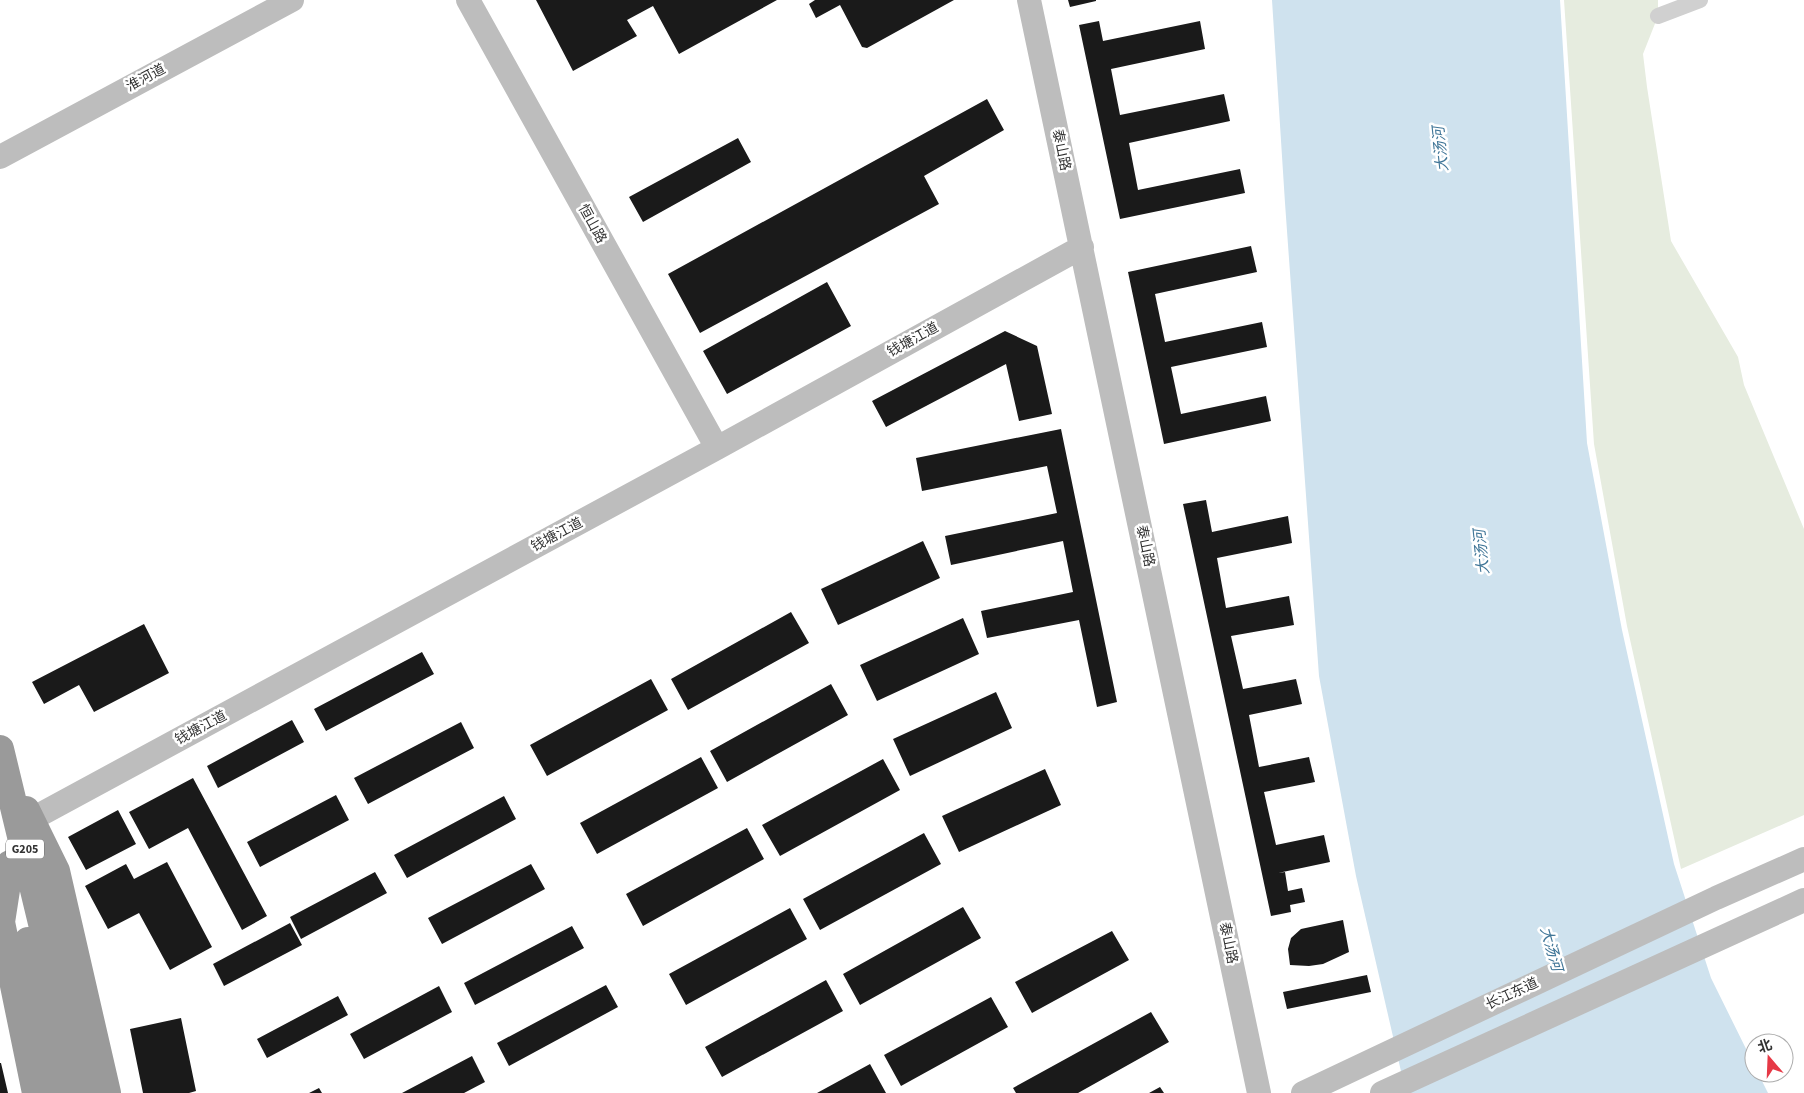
<svg xmlns="http://www.w3.org/2000/svg" width="1804" height="1093" font-family="'Source Sans 3','Noto Sans SC',sans-serif">
<style>
.green{fill:#e6ecdf}
.water{fill:#cfe2ee}
.building{fill:#1a1a1a}
.lines{fill:none;stroke-linecap:round;stroke-linejoin:round}
.street{stroke:#d0d0d0;stroke-width:16}
.secondary{stroke:#bdbdbd;stroke-width:24}
.highway{stroke:#9a9a9a;stroke-width:28}
.labels{text-anchor:middle;dominant-baseline:central;stroke-width:5;stroke-linejoin:round;paint-order:stroke}
.shield{fill:#fff;stroke:#707070;stroke-width:1}
.shield-label{font-size:12px;font-weight:bold;fill:#333}
.street-label{font-size:14px;fill:#333;stroke:#fff}
.water-label{font-size:15px;font-style:italic;fill:#3f7597;stroke:#fff}
</style>
<rect width="100%" height="100%" fill="#fff"/>
<path class="green" d="M1564,0H1658V16L1643,54L1647,87L1671,241L1738,357L1744,385L1804,529V815L1681,869L1627,626L1594,444Z"/>
<path class="water" d="M1272,0H1560L1587,443L1622,630L1674,864L1711,978L1754,1065V1073H1758L1768,1093H1406L1356,876L1319,676L1285,203Z"/>
<path class="building" d="M536,0H777L679,54L653,6L627,20L637,36L573,71Z
M815,0H954L867,48L862,47L840,5L816,18L809,4Z
M1068,0H1096V1L1070,7Z
M1099,21L1103,41L1200,21L1205,49L1111,69L1120,115L1224,94L1230,121L1129,143L1138,190L1240,169L1245,193L1120,219L1079,25Z
M987,99L1004,130L924,176L939,204L700,333L668,274Z
M738,138L751,162L643,222L629,197Z
M1251,246L1257,272L1155,294L1165,342L1262,322L1267,347L1171,367L1181,414L1266,396L1271,421L1164,444L1128,272Z
M827,282L851,326L727,394L703,351Z
M1005,331L1037,346L1052,414L1019,421L1006,364L886,427L872,401Z
M1061,429L1117,702L1097,707L1079,620L987,638L981,611L1073,592L1063,541L951,565L945,536L1057,513L1047,466L922,491L916,458Z
M1206,500L1212,532L1288,516L1292,543L1217,558L1226,608L1289,596L1294,625L1231,636L1243,689L1296,679L1302,704L1249,715L1259,767L1309,757L1315,782L1264,792L1276,845L1324,835L1330,862L1278,873L1285,872L1288,891L1302,888L1305,902L1290,905L1291,912L1271,916L1183,504Z
M923,541L940,578L838,625L821,589Z
M791,612L809,643L688,710L671,679Z
M963,618L979,654L877,701L860,665Z
M144,624L169,673L94,712L79,685L44,704L32,682Z
M422,652L434,674L326,731L314,709Z
M651,679L668,710L547,776L530,745Z
M831,684L848,715L727,782L710,751Z
M996,692L1012,728L910,776L893,739Z
M292,720L304,742L218,788L207,766Z
M461,722L474,748L368,804L354,778Z
M701,757L718,788L597,854L580,823Z
M883,759L900,790L780,856L762,825Z
M1045,769L1061,805L959,852L942,816Z
M193,778L267,916L242,930L188,828L149,849L129,812Z
M336,795L349,820L260,867L247,842Z
M504,796L516,819L407,878L394,855Z
M118,810L136,844L86,870L68,837Z
M747,828L764,859L643,926L626,894Z
M924,833L941,864L820,930L803,899Z
M167,862L212,947L170,970L139,913L108,929L85,886L126,864L134,879Z
M531,864L545,889L442,944L428,918Z
M375,872L387,893L301,939L290,917Z
M963,907L981,938L860,1005L843,974Z
M790,908L807,939L686,1005L669,974Z
M1343,920L1349,952L1323,964L1309,966L1290,965L1288,949L1291,938L1301,929Z
M290,923L302,945L224,986L213,964Z
M572,926L584,948L475,1005L464,983Z
M1112,931L1129,960L1032,1013L1015,982Z
M1367,975L1371,992L1287,1009L1283,992Z
M826,980L843,1011L722,1077L705,1047Z
M606,985L618,1007L509,1066L497,1043Z
M439,986L452,1012L364,1059L350,1034Z
M338,996L348,1015L267,1058L257,1039Z
M991,997L1008,1027L901,1086L884,1055Z
M1151,1012L1169,1042L1078,1093H1016L1013,1088Z
M181,1018L196,1091L189,1093H143L130,1029Z
M472,1056L485,1082L464,1093H402Z
M0,1063H1L8,1093H0Z
M870,1064L886,1093H817Z
M1160,1087L1164,1093H1149Z
M319,1088L322,1093H309Z"/>
<g class="lines">
<path class="street" d="M1658,16L1700,0"/>
<path class="secondary" d="M468,0L717,448
M1029,0L1259,1093
M0,157L292,0
M32,819L717,448L1082,247
M1303,1093L1716,898L1804,859
M1382,1093L1804,900"/>
<path class="highway" d="M0,749L48,948L80,1093
M26,810L56,871L107,1093
M10,864L1,922L36,1093
M28,941L57,1093"/>
</g>
<g class="labels">
<rect class="shield" x="6" y="839.5" width="38" height="19" rx="4"/>
<g class="shield-label">
<text x="25" y="849">G205</text>
</g>
<g class="street-label">
<text transform="translate(146 78) rotate(-28)">淮河道</text>
<text transform="translate(1061 150) rotate(78)">泰山路</text>
<text transform="translate(592 224) rotate(61)">恒山路</text>
<text transform="translate(913 340) rotate(-29)">钱塘江道</text>
<text transform="translate(557 535) rotate(-28)">钱塘江道</text>
<text transform="translate(1145 546) rotate(78)">泰山路</text>
<text transform="translate(201 728) rotate(-28)">钱塘江道</text>
<text transform="translate(1228 943) rotate(78)">泰山路</text>
<text transform="translate(1512 994) rotate(-25)">长江东道</text>
</g>
<g class="water-label">
<text transform="translate(1441 149) rotate(-96)">大汤河</text>
<text transform="translate(1482 552) rotate(-96)">大汤河</text>
<text transform="translate(1551 949) rotate(74)">大汤河</text>
</g>
</g>
<g transform="translate(1769 1058) rotate(341)"><circle r="24" fill="#ffffff" stroke="#adadad"/>
<path d="M0-4L9 19L0 12L-9 19Z" fill="#e63946"/>
<text y="-8" font-size="14" font-weight="bold" text-anchor="middle" fill="#333333">北</text>
</g>
</svg>
